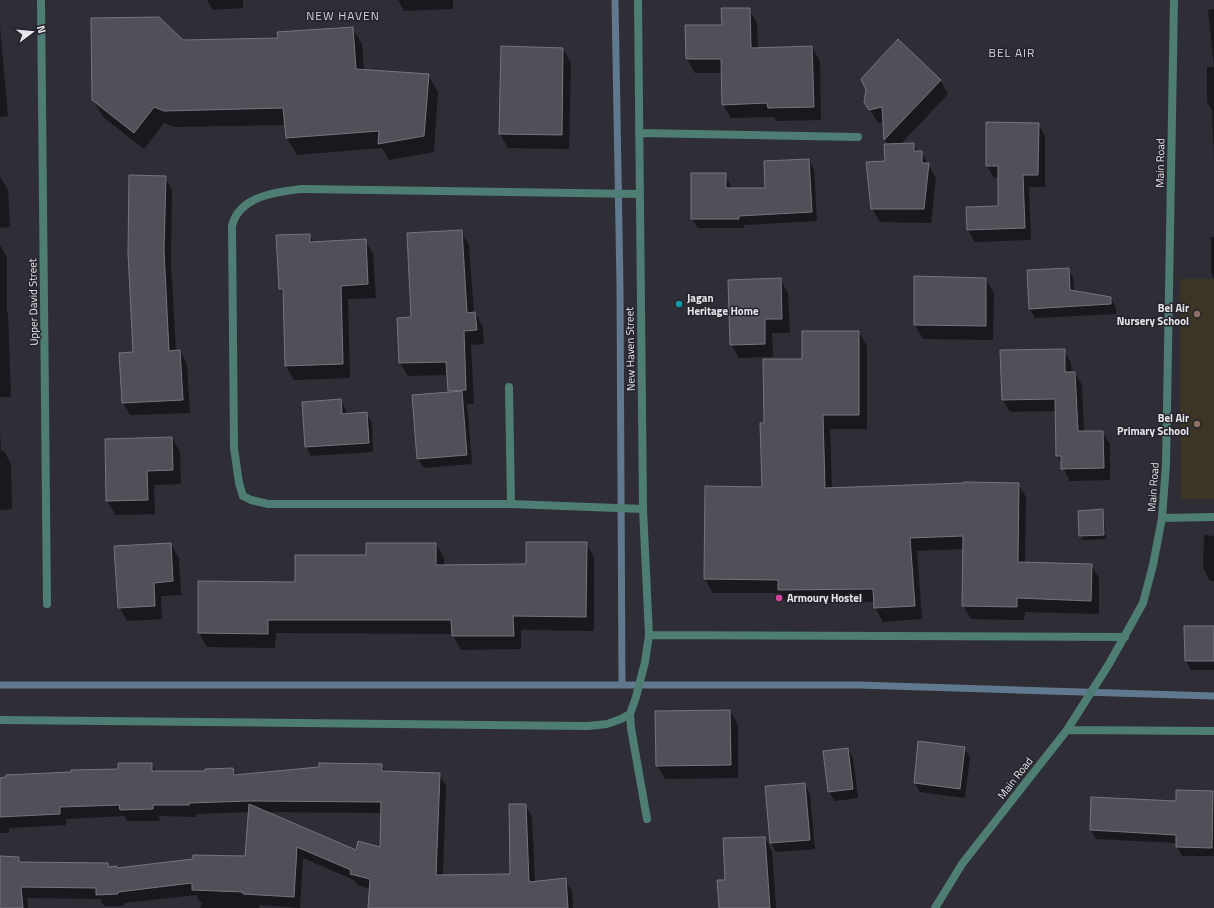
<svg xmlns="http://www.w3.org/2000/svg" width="1214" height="908" font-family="'Titillium Web',sans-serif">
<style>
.education{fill:#3c3524}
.shadow{fill:#0007;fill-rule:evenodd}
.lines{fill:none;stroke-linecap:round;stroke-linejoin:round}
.stream{stroke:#60798e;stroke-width:7}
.building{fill:#524f58;stroke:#77747d}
.minor{stroke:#4d7d73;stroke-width:8}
.culture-dot{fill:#0f9aa8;stroke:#25232b;stroke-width:1.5}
.education-dot{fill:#8d6e63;stroke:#25232b;stroke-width:1.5}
.hotel-dot{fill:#d1479c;stroke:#25232b;stroke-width:1.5}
.labels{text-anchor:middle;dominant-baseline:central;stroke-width:3;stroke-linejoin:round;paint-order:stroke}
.street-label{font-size:11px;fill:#e9e7ec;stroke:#25232b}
.poi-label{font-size:11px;font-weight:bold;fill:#e9e7ec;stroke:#25232b;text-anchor:start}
.neighbourhood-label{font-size:12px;letter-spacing:1px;fill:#d4d1db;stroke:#25232b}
</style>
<rect width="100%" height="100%" fill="#2f2d35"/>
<path class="education" d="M1180,279H1214V499H1181Z"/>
<path class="shadow" d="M207,0H243V8L213,10Z
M398,0H453V9L404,11Z
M749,9L757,23L758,49L812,47L820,61L821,120L777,121L774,117L731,118L723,104L722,73H695L687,59L686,26H723Z
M1214,9V162L1212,110L1207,102V67H1214L1208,10Z
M0,26L8,116L0,117Z
M352,28L362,44L364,71L428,75L438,92L434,152L389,160L382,148L297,155L287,138L286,125L175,127L164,123L144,149L103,117L93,100L182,41L279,39Z
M563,49L571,63L569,149L508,148L500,134Z
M940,80L948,94L900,145L913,144L918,152H921L936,178L931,223L880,222L872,208L886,162L888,145L885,140L884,122L878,123L865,102Z
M1038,124L1045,136V187H1029L1031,240L975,242L968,230L999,207V178H994L987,166Z
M809,160L814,169L817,221L744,225V228H698L692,219L725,174L730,184L731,189H767Z
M0,177L8,190L10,227L0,228Z
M165,177L172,190L171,263L176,351H180L187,364L190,413L130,415L123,402L134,353Z
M461,231L469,245L474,313H475L483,327L484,344L471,345L474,404H467L472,464L424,468L418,459L450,393L449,391L448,375L408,376L400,363L412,318Z
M309,235L314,242L365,240L373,254L376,298L348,299L350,378L294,380L286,366L284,296L280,289Z
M1211,237H1214V279L1211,274Z
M0,245L7,257V312L8,314L11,397H0Z
M1068,269L1073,278L1074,291L1111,298L1116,308V314L1035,318L1030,309Z
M985,278L994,293L993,340L923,339L915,325Z
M780,279L788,293L790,333H772L773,357L739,358L731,344Z
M859,332L867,346V429H830L832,489L1018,484L1026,497L1025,563L1091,565L1099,578V614L1025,612L1024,620L971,619L963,605L964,549L917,551L922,619L883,622L875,608V602L787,603L781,593H713L705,579L706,487L763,488L765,424L803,360Z
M1064,350L1071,363L1072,373H1075L1082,385L1084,432H1102L1110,444V480L1070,481L1057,455L1056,411L1010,412L1003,400Z
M340,400L346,410V415L366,413L372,423L373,452L311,456L306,446Z
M0,431L1,451H4L11,464L12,509L0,510Z
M172,438L180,452L181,484L154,485L155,514L116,515L107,501L106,440Z
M1102,510L1104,515L1106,539L1083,540L1080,536Z
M1204,535L1214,536V581H1210L1203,568Z
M586,543L594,557V631L521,630V649L461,650L452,634L276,633L275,648L207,647L199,633V582L296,583L367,556L436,544L444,558V566L527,565Z
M171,544L179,558L181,595L161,596L162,619L127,621L119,607Z
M1214,627V670H1191L1186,661Z
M730,711L738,725V778L665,779L657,765Z
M964,748L970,757L965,798L920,792L915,783Z
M848,749L853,758L858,798L835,801L829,792Z
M151,764L156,772H207L233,769L237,776L381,765L386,772L439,774L446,786L443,875H511L526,805L532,817L535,882L565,880L572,891L573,908H369L370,889L358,885L354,880L303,858L300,908L260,905L259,908H200L202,902H200L196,895L124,903V906H104L100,899L27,898L28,908H0V857L19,858L21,863L108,864L109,868L117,869L246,857L249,812L196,814V817L159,816L160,821H127L124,816L66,819V825L9,828V833H0V779L119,770ZM266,812L382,813L381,848L356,852Z
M805,784L810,794L815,849L776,852L771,843Z
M1177,791L1214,792V856H1182L1177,847V843L1096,839L1091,830L1092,798L1177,802Z
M765,838L772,851L776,908H720Z"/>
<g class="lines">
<path class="stream" d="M615,0L620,287L622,685
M0,685H858L1214,696"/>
</g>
<path class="building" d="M721,8H750L751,48L812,46L814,107L768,108L767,103L722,105L721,59H686L685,25H722Z
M159,17L183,40L278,38L277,32L353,27L356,69L429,74L424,136L378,144L379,131L286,138L283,108L164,111L154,107L134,133L92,100L91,18Z
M898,39L941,80L884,140L882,107L869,110L864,102L866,90L861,79Z
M501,46L563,48L562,135L499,134Z
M986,122L1039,123L1038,175H1023L1025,228L967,230L966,207L998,206V166H986Z
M914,143V151H922V163H929L924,209H871L866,162L885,161L884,144Z
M809,159L812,212L739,216V219H691V173H726V188H765L764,161Z
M129,175L166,176L164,250L169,351L180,350L183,400L122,403L119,353L133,352L128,253Z
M462,230L467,313L475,312L477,330L464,331L466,390L448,391L446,362L399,363L397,318L411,317L407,233Z
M310,234V242L366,239L368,284L341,286L343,364L285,366L283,289H279L276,235Z
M1069,268L1070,290L1111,297V304L1029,309L1027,270Z
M914,276L986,278V326L914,325Z
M781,278L782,319H765V344L730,345L728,280Z
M802,331H859V415H823L825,488L964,483V482L1019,483L1018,562L1092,564L1091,601L1017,598V607L962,606L963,536L910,538L915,606L874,608L873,589L778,590V580L704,579L705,486L762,487L760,423H764L763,359H802Z
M1065,349V372H1075L1078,431H1103L1104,468L1061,469V456H1056L1055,399L1002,400L1000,350Z
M462,391L467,455L417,459L412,395Z
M341,399L342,414L367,412L369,443L305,447L302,402Z
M172,437L173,470L147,471L148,500L106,501L105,439Z
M1103,509L1104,535L1079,536L1078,511Z
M526,542H587L586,617L513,616L514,636H452L451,620H268V634L198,633V581L295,582V555H366V543H436V565L526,564Z
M171,543L173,581L154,583L155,606L118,608L114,546Z
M1184,626H1214V661H1185Z
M730,710L731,765L656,766L655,711Z
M918,741L965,747L960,789L914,783Z
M848,748L853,789L828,792L823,751Z
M118,763H152V771H205V769L233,768L234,775L319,767V763L382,764V771L440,773L436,875L510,874L509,804H526L529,882L566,878L568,908H368L370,879L350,874L351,870L297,847L294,897L243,894V892L192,890V883L118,892V894L96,895V888L21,887L23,908H0V856L19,857V862L108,863V867L117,866V868L193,859V855L245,856L249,804L356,850L358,841L380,847L381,802L249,801L189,803V805H153V809L120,810L119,805L60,807V814L0,817V778L6,777V775L71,772V770L118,769Z
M805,783L810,840L770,843L765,786Z
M1176,790L1213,791L1212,848L1176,847V835L1090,830L1091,797L1176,801Z
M765,837L770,908H719L717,880H725L723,838Z"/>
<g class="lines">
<path class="minor" d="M41,0L47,604
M639,133L858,137
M640,194L301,189C276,192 239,196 232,226L234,448L239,483L243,496L251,500L268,504H511L643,509
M509,387L511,504
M1162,518L1214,517
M649,635L1125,637
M630,714L631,728L647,819
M0,720L588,726L607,724L621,719L630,714L636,697L645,662L649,635L643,509L638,0
M1067,730L1214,731
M935,908L962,864L1067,730L1109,664L1143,603L1153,565L1162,518L1166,465L1174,0"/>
</g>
<circle class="culture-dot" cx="679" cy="304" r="4"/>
<g class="education-dot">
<circle cx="1197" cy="314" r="4"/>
<circle cx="1197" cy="424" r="4"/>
</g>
<circle class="hotel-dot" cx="779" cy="598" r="4"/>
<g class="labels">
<g class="street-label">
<text transform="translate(1160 163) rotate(-89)">Main Road</text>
<text transform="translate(33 302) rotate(-91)">Upper David Street</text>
<text transform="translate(630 349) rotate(-91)">New Haven Street</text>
<text transform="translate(1153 487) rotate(-86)">Main Road</text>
<text transform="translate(1015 778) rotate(-52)">Main Road</text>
</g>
<g class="poi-label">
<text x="687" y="298">Jagan<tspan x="687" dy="13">Heritage Home</tspan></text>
<text x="1189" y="308" text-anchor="end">Bel Air<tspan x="1189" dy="13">Nursery School</tspan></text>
<text x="1189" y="418" text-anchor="end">Bel Air<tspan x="1189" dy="13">Primary School</tspan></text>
<text x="787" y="598">Armoury Hostel</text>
</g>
<g class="neighbourhood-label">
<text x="343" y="15">NEW HAVEN</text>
<text x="1012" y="52">BEL AIR</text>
</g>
</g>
<g transform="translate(32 32) rotate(74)" stroke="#25232b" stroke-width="3" paint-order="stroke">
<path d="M0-3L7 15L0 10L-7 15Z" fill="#e9e7ec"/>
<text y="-6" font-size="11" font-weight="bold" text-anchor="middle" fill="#e9e7ec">N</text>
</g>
</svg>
